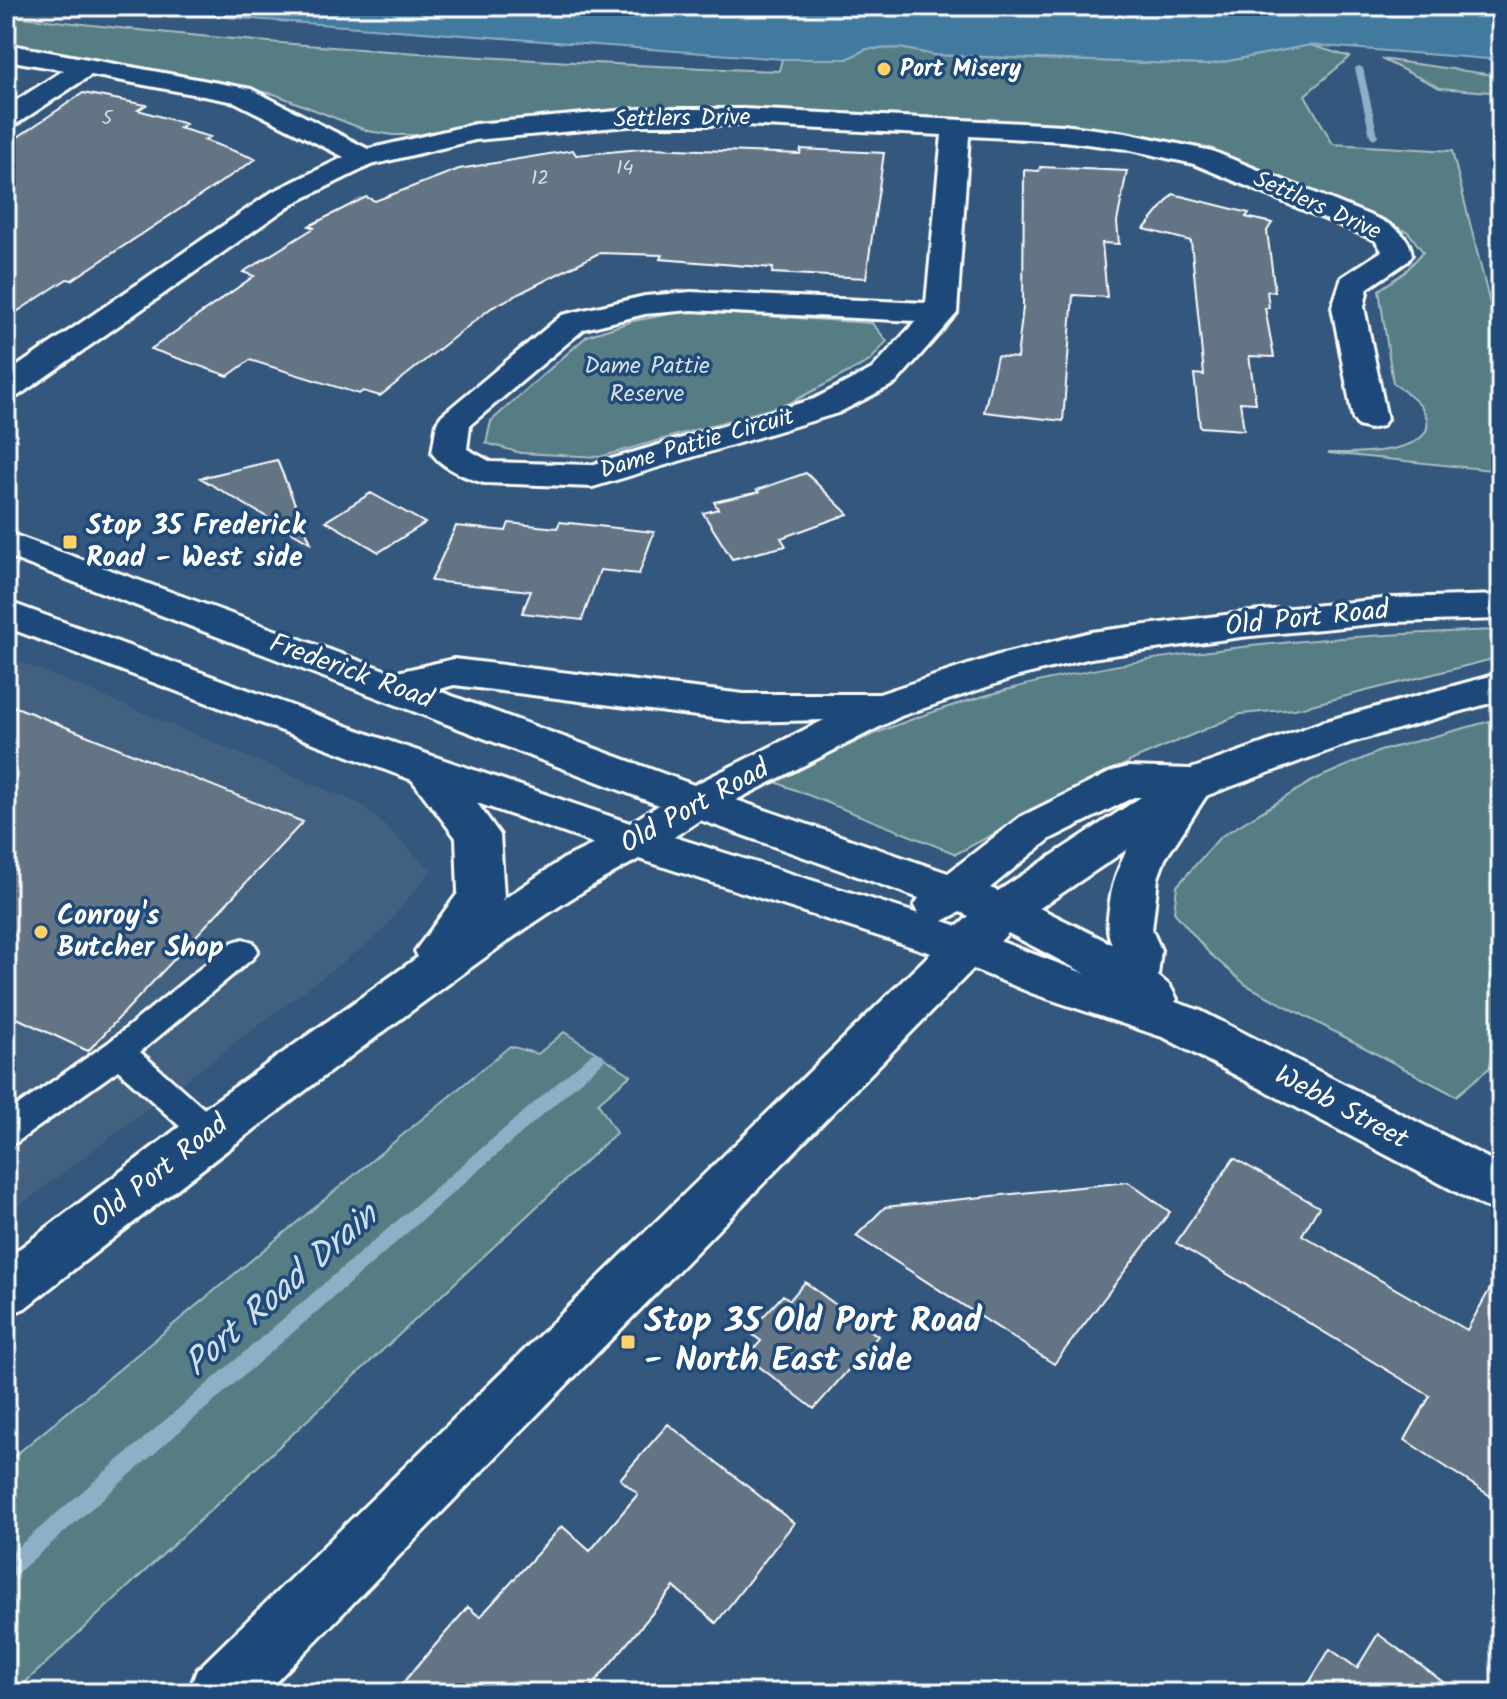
<svg xmlns="http://www.w3.org/2000/svg" width="1507" height="1699" font-family="Kalam,sans-serif">
<style>
.built{fill:#42607f}
.green{fill:#577d83;stroke:#abbec1;stroke-width:2}
.water{fill:#42799e;stroke:#8eafc5;stroke-width:2}
.lines{fill:none;stroke-linecap:round;stroke-linejoin:round}
.stream{fill:#8eafc5;fill-rule:evenodd}
.building{fill:#647584;stroke:#fff;stroke-width:2}
.service-casing{stroke:#fff;stroke-width:6}
.minor-casing{stroke:#fff;stroke-width:6}
.tertiary-casing{stroke:#fff;stroke-width:6}
.secondary-casing{stroke:#fff;stroke-width:6}
.service{fill:#1f4a7a;fill-rule:evenodd}
.minor{fill:#1f4a7a;fill-rule:evenodd}
.tertiary{fill:#1f4a7a;fill-rule:evenodd}
.secondary{fill:#1f4a7a;fill-rule:evenodd}
.poi-dot{fill:#ffd166;stroke:#1f4a7a;stroke-width:3}
.labels{text-anchor:middle;dominant-baseline:central;stroke-width:7;stroke-linejoin:round;paint-order:stroke}
.far-number-label{font-size:20px;fill:#d8dce0}
.far-poi-label{font-size:24px;font-weight:bold;fill:#fff;stroke:#1f4a7a;text-anchor:start}
.far-street-label{font-size:24px;fill:#fff;stroke:#1f4a7a}
.far-park-label{font-size:24px;fill:#d5dee0;stroke:#1f4a7a}
.poi-label{font-size:28px;font-weight:bold;fill:#fff;stroke:#1f4a7a;text-anchor:start}
.street-label{font-size:28px;fill:#fff;stroke:#1f4a7a}
.near-poi-label{font-size:34px;font-weight:bold;fill:#fff;stroke:#1f4a7a;text-anchor:start}
.near-water-label{font-size:36px;font-style:italic;fill:#d0dee7;stroke:#1f4a7a}
</style>
<rect width="100%" height="100%" fill="#34577d"/>
<filter id="ink" filterUnits="userSpaceOnUse"><feTurbulence type="fractalNoise" baseFrequency=".0125" numOctaves="2"/><feDisplacementMap in="SourceGraphic" scale="16" xChannelSelector="R" yChannelSelector="G"/><feConvolveMatrix kernelMatrix="1 2 1 2 8 2 1 2 1" color-interpolation-filters="sRGB"/></filter>
<g filter="url(#ink)">
<path class="built" d="M6,656L363,805L431,870L381,933L6,1216Z"/>
<path class="green" d="M6,15C263,47 520,61 779,71L782,59H847L866,49L900,48L935,55L1207,65L1310,45L1350,57L1305,95L1333,144L1452,151L1501,348V471L1328,453C1350,453 1452,456 1422,408C1415,398 1402,390 1393,383L1379,290L1405,272L1423,252L1408,232L1225,158L1173,143L698,110L590,113L491,122L425,135H393L368,131L274,94L6,44Z
M1381,59L1501,76V93L1440,88Z
M687,311L872,323L887,341L870,361L790,403L600,457L521,453L486,443L491,421L587,336L633,321Z
M1501,630V657L1295,709L1241,714L1135,759L956,854L775,782C808,766 840,748 874,734C1066,655 1296,636 1501,630Z
M1501,718V1058L1456,1096L1246,985L1209,953L1174,912L1177,886L1220,837L1314,780L1380,751Z
M564,1032L631,1075L598,1103L616,1133L14,1693H6V1463L510,1046L538,1054Z"/>
<path class="water" d="M119,6H1501V60L1310,45L1207,65L935,55L900,48L866,49L847,59H782L185,14Z"/>
<g class="lines">
<path class="stream" d="M1359,66L1363,68L1378,136L1374,139L1370,136L1355,68Z
M597,1052L603,1054L605,1058L603,1062L13,1577L6,1580V1557L591,1054Z"/>
</g>
<path class="building" d="M83,93L146,105L138,110L186,124L179,128L210,137L204,140L256,159L72,280L67,279L6,319V145Z
M652,148L800,154L801,149L884,153L866,278L772,273L773,268L660,259L662,255L599,253L491,308L380,396L363,391L359,394L250,360L228,376L151,349L254,276L243,272L314,228L309,226L366,197L375,201L459,169L573,150L576,155Z
M1040,167L1127,171L1117,222L1119,244L1102,243L1107,297L1073,295L1063,421L984,412L997,356L1017,358L1023,307L1024,170L1039,171Z
M1173,194L1249,213L1246,217L1272,223L1267,231L1275,292L1267,291L1269,308H1265L1274,357L1249,356L1256,403L1240,402L1244,430L1200,427L1194,374L1204,375L1191,241L1144,229Z
M277,460L311,543L200,478Z
M806,473L848,514L781,538L786,546L732,559L703,513L718,509L714,502L759,492L757,490Z
M371,493L425,523L379,552L326,521Z
M560,522L654,532L639,574L600,570L582,620L522,613L531,591L431,581L456,526L506,531L509,523L557,528Z
M6,703L303,822L88,1051L6,1013Z
M1234,1158L1319,1207L1302,1235L1467,1330L1501,1269V1503L1405,1440L1430,1396L1176,1243Z
M1128,1182L1170,1212L1054,1364L856,1236L885,1207Z
M805,1282L878,1336L814,1409L747,1357L761,1341L749,1332L783,1295L790,1300Z
M668,1424L794,1523L716,1623L674,1587L586,1693H394L468,1607L480,1617L562,1526L590,1551L638,1494L620,1479Z
M1378,1634L1458,1693H1303L1330,1649L1357,1668Z"/>
<g class="lines">
<defs>
<path id="service" d="M243,939L253,942L258,950L253,958L140,1052L220,1123L225,1133L220,1143L209,1147L198,1143L118,1070L17,1142L6,1146V1114L108,1043L233,942Z"/>
<path id="minor" d="M6,44L251,89L368,149L475,124L639,109H743L1063,125L1126,133L1212,151L1381,220C1396,228 1410,236 1412,255L1408,261L1368,288L1364,307L1387,419L1382,426L1370,429L1358,426L1353,419L1332,307L1342,277L1382,251L1375,240L1194,164L1126,149L1063,141L969,136L957,313L896,383L838,413L593,487L484,483C467,478 442,468 432,453L437,422L442,415L562,315L645,296L691,292L926,303L942,135L743,125H639L475,140L371,165L292,204L18,396L6,399V374L272,192L344,157L235,102L91,75L15,125L6,127V107L64,70L6,60ZM691,310L916,321L872,369L814,399L591,465L491,462L467,449L470,425L584,329L645,314Z"/>
<path id="tertiary" d="M1193,769L1208,773L1214,784L1165,859L1158,878L1152,930L1161,950L1158,976L1170,986L1177,999L1175,1002L1199,1010L1501,1165V1212L1483,1206L1165,1038L1034,994L949,959L942,946L949,933L965,928L1086,974L987,922L980,910L987,898L1003,893L1019,898L1112,944C1105,929 1108,918 1110,901C1118,850 1149,814 1178,773Z"/>
<path id="secondary" d="M6,532L393,673L454,659L744,694H879L995,656L1091,632L1241,613L1393,598L1501,595V619L1393,622L1241,637L1091,658L1019,676L901,716L736,800L948,873L1020,817L1113,771L1128,767L1191,769L1322,722L1501,673V700L1352,742L1208,795L1019,922L265,1693H188L197,1670L931,953L639,859C550,906 468,970 387,1029C265,1120 145,1213 25,1308L6,1316V1259L191,1118L418,957L415,951L458,893L456,838L412,780L6,627V601L377,737L630,823L659,805L6,556ZM454,685L744,722L824,720L694,785L436,690ZM1134,797H1141L998,891L990,888L1050,839ZM477,803L587,841L594,844L563,859L501,901L504,897L500,835ZM700,820L919,898L914,906L919,914L674,837ZM960,912L969,916L958,926L943,921Z"/>
</defs>
<use href="#service" class="service-casing"/>
<use href="#minor" class="minor-casing"/>
<use href="#tertiary" class="tertiary-casing"/>
<use href="#secondary" class="secondary-casing"/>
<use href="#service" class="service"/>
<use href="#minor" class="minor"/>
<use href="#tertiary" class="tertiary"/>
<use href="#secondary" class="secondary"/>
</g>
</g>
<g class="poi-dot">
<circle cx="884" cy="69" r="8"/>
<rect x="62" y="534" width="16" height="16" rx="4"/>
<circle cx="41" cy="932" r="8"/>
<rect x="620" y="1334" width="16" height="16" rx="4"/>
</g>
<g class="labels">
<g class="far-number-label">
<text x="107" y="119">5</text>
<text x="625" y="169">14</text>
<text x="540" y="179">12</text>
</g>
<g class="far-poi-label">
<text x="900" y="69">Port Misery</text>
</g>
<g class="far-street-label">
<text transform="translate(682 119) rotate(-1)">Settlers Drive</text>
<text transform="translate(1317 206) rotate(24)">Settlers Drive</text>
<text transform="translate(697 444) rotate(-16)">Dame Pattie Circuit</text>
</g>
<g class="far-park-label">
<text x="647" y="366">Dame Pattie<tspan x="647" dy="28">Reserve</tspan></text>
</g>
<g class="poi-label">
<text x="86" y="526">Stop 35 Frederick<tspan x="86" dy="32">Road - West side</tspan></text>
<text x="57" y="916">Conroy's<tspan x="57" dy="32">Butcher Shop</tspan></text>
</g>
<g class="street-label">
<text transform="translate(1307 619) rotate(-6)">Old Port Road</text>
<text transform="translate(351 672) rotate(20)">Frederick Road</text>
<text transform="translate(695 807) rotate(-29)">Old Port Road</text>
<text transform="translate(1341 1108) rotate(28)">Webb Street</text>
<text transform="translate(160 1172) rotate(-38)">Old Port Road</text>
</g>
<g class="near-poi-label">
<text x="644" y="1322">Stop 35 Old Port Road<tspan x="644" dy="39">- North East side</tspan></text>
</g>
<g class="near-water-label">
<text transform="translate(282 1291) rotate(-41)">Port Road Drain</text>
</g>
</g>
<rect width="1507" height="1699" fill="none" stroke="#1f4a7a" stroke-width="32"/>
<rect x="16" y="16" width="1475" height="1667" fill="none" stroke="#fff" stroke-width="3" filter="url(#ink)"/>
</svg>
